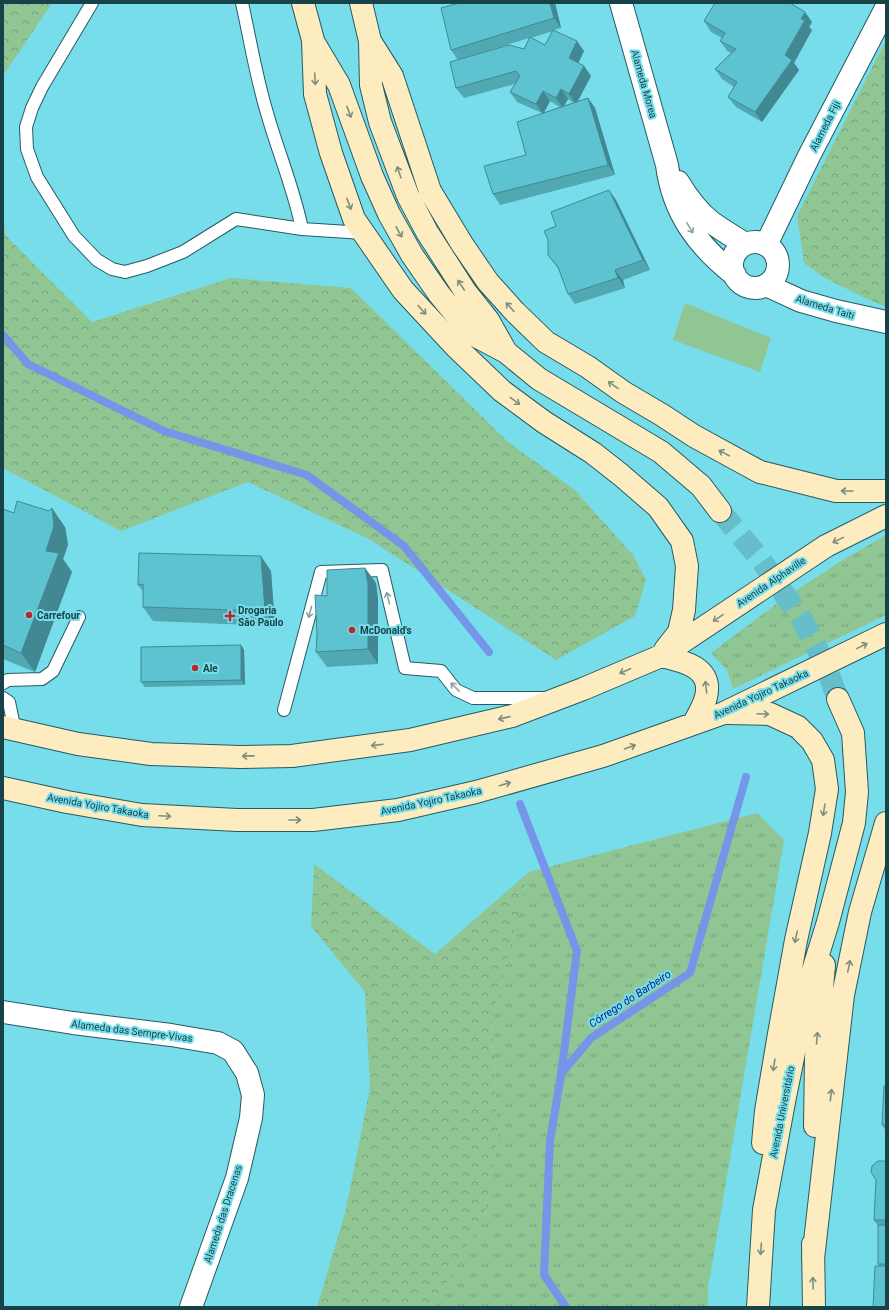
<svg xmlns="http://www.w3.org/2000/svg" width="889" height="1310" font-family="Roboto,sans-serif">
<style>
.grass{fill:url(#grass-tufts)}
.forest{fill:url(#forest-crowns)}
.garden{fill:#8fc693}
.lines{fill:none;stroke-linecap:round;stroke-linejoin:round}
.stream{stroke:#7495e8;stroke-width:8}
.secondary-tunnel{stroke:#65beca;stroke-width:22;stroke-dasharray:22 11;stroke-linecap:butt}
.lane-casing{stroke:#255b62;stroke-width:14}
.street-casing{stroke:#255b62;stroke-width:24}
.secondary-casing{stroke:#255b62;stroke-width:24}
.lane{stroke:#fff;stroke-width:12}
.street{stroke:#fff;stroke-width:22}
.secondary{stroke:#fcecbf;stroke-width:22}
.wall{fill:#51a8b3;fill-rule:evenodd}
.shaded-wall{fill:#428892}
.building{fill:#5ec3d0;stroke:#428892}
.oneway{stroke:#7e8f7e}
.oneway2{stroke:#8ba1a4}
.poi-dot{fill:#b82828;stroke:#78ddea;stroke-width:1.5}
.labels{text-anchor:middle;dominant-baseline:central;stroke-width:4;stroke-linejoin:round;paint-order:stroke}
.street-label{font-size:10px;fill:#174348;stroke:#78ddea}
.poi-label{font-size:10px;font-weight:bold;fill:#174348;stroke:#78ddea;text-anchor:start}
.water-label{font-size:11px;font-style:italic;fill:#0c1d7c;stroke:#78ddea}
</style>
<defs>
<pattern id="grass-tufts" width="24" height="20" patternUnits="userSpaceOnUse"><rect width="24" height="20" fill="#8fc693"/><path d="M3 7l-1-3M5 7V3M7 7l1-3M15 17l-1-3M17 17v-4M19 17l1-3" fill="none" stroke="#74a27a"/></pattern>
<pattern id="forest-crowns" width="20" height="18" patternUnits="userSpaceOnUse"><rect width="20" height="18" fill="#8fc693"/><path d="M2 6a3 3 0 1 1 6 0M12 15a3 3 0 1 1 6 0" fill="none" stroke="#74a27a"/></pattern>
</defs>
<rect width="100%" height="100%" fill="#78ddea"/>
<path class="grass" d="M886,535V615L733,689L727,670L711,653L783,599L841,561Z
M757,813L784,840L708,1288V1307H433L485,1214L498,1136L492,1020L529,872Z"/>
<path class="forest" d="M3,3H52L3,76Z
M886,40V307L867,299L825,278L804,263L797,216Z
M3,218L6,236L92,322L231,278L351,288L508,442L575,490L633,555L646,580L635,616L556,660L369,539L248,482L121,531L3,468Z
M314,864L435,954L529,872L492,1020L498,1136L485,1214L433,1307H317L345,1213L370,1088L365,992L311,926Z"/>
<path class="garden" d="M685,303L771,338L760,372L673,340Z"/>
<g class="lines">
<path class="stream" d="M3,335L28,364L164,431L307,475L404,546L489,652
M520,804L577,951L561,1075L550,1141L544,1275L566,1307
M561,1074L591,1038L690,973L746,777"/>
<path class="secondary-tunnel" d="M720,511L761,560L801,618L825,664L838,699"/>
<defs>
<path id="lane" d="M92,3L42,87L32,108L26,127L27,149L37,177L74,236L97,260L112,269L125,272L147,266L183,252L236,219L302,229L364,233
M242,3C250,39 256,77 267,113C278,152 294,189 302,229
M3,683L8,680L42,679L53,671L79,617
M3,698L9,702L15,731
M284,710L321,572L382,570L405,668L441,671L456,690L473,698H543"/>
<path id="street" d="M621,3L667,165C673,213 698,246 735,275
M678,182C687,197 697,211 711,222C722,230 734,237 745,244
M732 265a23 23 0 1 1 46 0a23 23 0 1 1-46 0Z
M766,245L809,156L886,8
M766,285L801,301L836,311L886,322
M3,1012L73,1023L171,1035L218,1043L233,1051L247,1073L253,1095L251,1118L237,1178L191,1307"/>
<path id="secondary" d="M303,3L313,40L315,94L331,153L354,219L403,290L456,347L502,391L544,422L593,453L621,475L658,507L682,541L687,566L684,610L679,632L665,650
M361,3L370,41L371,85L380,122L408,196L427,232L465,291L488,320L506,352
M370,41L392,76L430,191L462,244L488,282L515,312L546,342L588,367L623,392L662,415L694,436L760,472L836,491H886
M314,43L339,85L372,176L389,214L412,255L439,294L472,334L506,352L539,379L661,452L701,486L720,511
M661,656C683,661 713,667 706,697C704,706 698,715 694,723
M728,713L770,714L798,727L812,741L823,760L827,789L820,833L796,940L779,1034L766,1111L763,1143
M3,727L78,744L151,754L240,757L292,756L410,740L512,716L583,689L661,656L826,546L886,516
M3,788L67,802L142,815L237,820H313L398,810L476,792L603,756L724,713L886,634
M815,1126L816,1057L824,965
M813,1244L814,1307
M813,1259L843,995L860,912L886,823
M758,1307L764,1210L784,1102L806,993L828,922L854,823L857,792L853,733L838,699"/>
</defs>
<use href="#lane" class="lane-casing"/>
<use href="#street" class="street-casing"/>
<use href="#secondary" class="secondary-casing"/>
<use href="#lane" class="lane"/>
<use href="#street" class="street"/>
<use href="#secondary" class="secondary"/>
</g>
<path class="wall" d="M459,3H557H555L561,28L554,30L584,51L578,63L584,66L591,76L578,101L588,98L595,108L615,175L500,205L493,194L526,155L542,113L517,102L510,92L515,84L464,98L456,88L524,49L529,38L458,60L451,50ZM553,31L545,45L531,38ZM568,99L574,103L564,106ZM550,101L560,107L544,113Z
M704,21L812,22L809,27L812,30L794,63L799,70L762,122L736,107L728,97L734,87L722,79L715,69L731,53L727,51L720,41L722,38L711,32Z
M616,200L650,270L623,280L625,288L575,304L568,294L559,270L548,255Z
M3,509L14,513L65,527L68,545L63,559L72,572L35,672L3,659Z
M365,568L376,583L378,599V664L327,667L316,652L327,596Z
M271,571L275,626L153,621L143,607V591L138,585Z
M241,645L244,650L245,685L145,687L141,682Z
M886,1086V1131L882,1125Z
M886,1161V1307L879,1266L878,1264V1226L874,1220Z"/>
<path class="shaded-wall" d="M550,3H555L561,28L554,18Z
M805,12L812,22L809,27L812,30L794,63L799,70L762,122L755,112L785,55L801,19Z
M577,41L584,51L576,68L569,58Z
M584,66L591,76L576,104L569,94Z
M561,89L568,99L563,108L556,98Z
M543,91L550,101L543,114L536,104Z
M588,98L595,108L615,175L608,165Z
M609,190L616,200L650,270L643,260Z
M615,270L623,280L625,288L618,278Z
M52,508L65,527L68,545L63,559L72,572L35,672L21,653L46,551Z
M261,556L271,571L275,626L265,611Z
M365,568L376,583L378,599V664L368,649Z
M241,645L244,650L245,685L241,680Z"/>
<path class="building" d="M459,3H550L554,18L451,50L441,8Z
M715,3H790L805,12L801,19L805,20L785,55L792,60L755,112L728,97L737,82L715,69L736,49L720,41L725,33L704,21Z
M553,30L577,41L569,58L584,66L569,94L561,89L556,98L543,91L536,104L510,92L520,76L516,71L456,88L450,62L509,45L524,49L530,37L545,45Z
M588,98L608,165L493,194L484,166L526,155L517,122Z
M609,190L643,260L615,270L618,278L568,294L558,267L548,255V240L544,231L556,226L551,212Z
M17,501L49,511L52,508L54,526L46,551L59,553L21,653L3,645V509L14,513Z
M139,553L261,556L265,611L143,607V584L138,585Z
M365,568L368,584V649L316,652L317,634L315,595L327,596V570Z
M241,645V680L141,682V647Z
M884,1086H886V1125H882Z
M878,1161H886V1220H874L876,1180L871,1172L872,1166Z
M878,1225H886V1264H878Z
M875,1266H886V1307H873Z"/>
<defs><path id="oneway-shaft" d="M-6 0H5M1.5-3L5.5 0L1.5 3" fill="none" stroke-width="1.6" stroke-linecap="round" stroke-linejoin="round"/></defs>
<g class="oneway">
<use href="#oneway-shaft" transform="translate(315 79) rotate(87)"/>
<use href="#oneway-shaft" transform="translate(349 112) rotate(70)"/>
<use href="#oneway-shaft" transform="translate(399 172) rotate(-109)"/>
<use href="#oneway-shaft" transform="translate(349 204) rotate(70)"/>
<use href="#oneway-shaft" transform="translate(399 232) rotate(61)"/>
<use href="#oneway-shaft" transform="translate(461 285) rotate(-123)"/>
<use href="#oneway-shaft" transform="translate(510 307) rotate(-132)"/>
<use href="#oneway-shaft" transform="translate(422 310) rotate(48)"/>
<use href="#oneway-shaft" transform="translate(613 385) rotate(-145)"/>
<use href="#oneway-shaft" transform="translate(515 401) rotate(36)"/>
<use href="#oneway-shaft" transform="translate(724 453) rotate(-152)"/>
<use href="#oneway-shaft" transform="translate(847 491) rotate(-180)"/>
<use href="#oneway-shaft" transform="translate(838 540) rotate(154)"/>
<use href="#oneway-shaft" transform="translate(718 618) rotate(146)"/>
<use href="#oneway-shaft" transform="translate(862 646) rotate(-26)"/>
<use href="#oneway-shaft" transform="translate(625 671) rotate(157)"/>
<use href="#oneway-shaft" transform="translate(706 687) rotate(-96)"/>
<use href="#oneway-shaft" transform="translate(763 714) rotate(2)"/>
<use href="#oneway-shaft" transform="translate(504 718) rotate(167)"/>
<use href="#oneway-shaft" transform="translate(377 745) rotate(173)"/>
<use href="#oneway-shaft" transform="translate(630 747) rotate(-20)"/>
<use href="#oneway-shaft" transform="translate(248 756) rotate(179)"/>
<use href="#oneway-shaft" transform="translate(505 784) rotate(-16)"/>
<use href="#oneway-shaft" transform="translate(824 810) rotate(99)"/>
<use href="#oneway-shaft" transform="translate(165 816) rotate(3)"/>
<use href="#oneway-shaft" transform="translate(295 820)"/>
<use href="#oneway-shaft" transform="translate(796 937) rotate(102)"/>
<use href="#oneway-shaft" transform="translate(849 966) rotate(-78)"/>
<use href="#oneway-shaft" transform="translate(817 1038) rotate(-85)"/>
<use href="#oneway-shaft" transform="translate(774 1065) rotate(99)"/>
<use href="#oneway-shaft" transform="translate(831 1095) rotate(-83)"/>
<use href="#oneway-shaft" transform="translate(761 1249) rotate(94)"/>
<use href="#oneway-shaft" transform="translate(813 1283) rotate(-92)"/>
</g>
<g class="oneway2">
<use href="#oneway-shaft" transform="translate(690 228) rotate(60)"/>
<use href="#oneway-shaft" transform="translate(388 598) rotate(-104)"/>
<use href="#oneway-shaft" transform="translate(310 612) rotate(105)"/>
<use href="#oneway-shaft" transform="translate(455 687) rotate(-135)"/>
</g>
<g class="poi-dot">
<circle cx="29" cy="615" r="4"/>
<path d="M228 610h4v4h4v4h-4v4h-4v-4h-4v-4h4z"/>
<circle cx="352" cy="630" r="4"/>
<circle cx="195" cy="668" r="4"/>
</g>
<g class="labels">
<g class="street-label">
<text transform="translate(644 84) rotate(74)">Alameda Morea</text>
<text transform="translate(825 126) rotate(-63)">Alameda Fiji</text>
<text transform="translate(825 307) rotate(17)">Alameda Taiti</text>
<text transform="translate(771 582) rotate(-34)">Avenida Alphaville</text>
<text transform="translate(761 694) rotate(-25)">Avenida Yojiro Takaoka</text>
<text transform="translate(431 801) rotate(-12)">Avenida Yojiro Takaoka</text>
<text transform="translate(98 806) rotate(10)">Avenida Yojiro Takaoka</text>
<text transform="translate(132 1031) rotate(7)">Alameda das Sempre-Vivas</text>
<text transform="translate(782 1112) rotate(-79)">Avenida Universitário</text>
<text transform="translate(223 1214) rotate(-72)">Alameda das Dracenas</text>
</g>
<g class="poi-label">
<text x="238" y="610">Drogaria<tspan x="238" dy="12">São Paulo</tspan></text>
<text x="37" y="615">Carrefour</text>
<text x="360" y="630">McDonald's</text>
<text x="203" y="668">Ale</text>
</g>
<g class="water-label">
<text transform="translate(630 999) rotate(-33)">Córrego do Barbeiro</text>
</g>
</g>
<rect width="889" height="1310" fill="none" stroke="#174348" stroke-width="8"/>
</svg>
